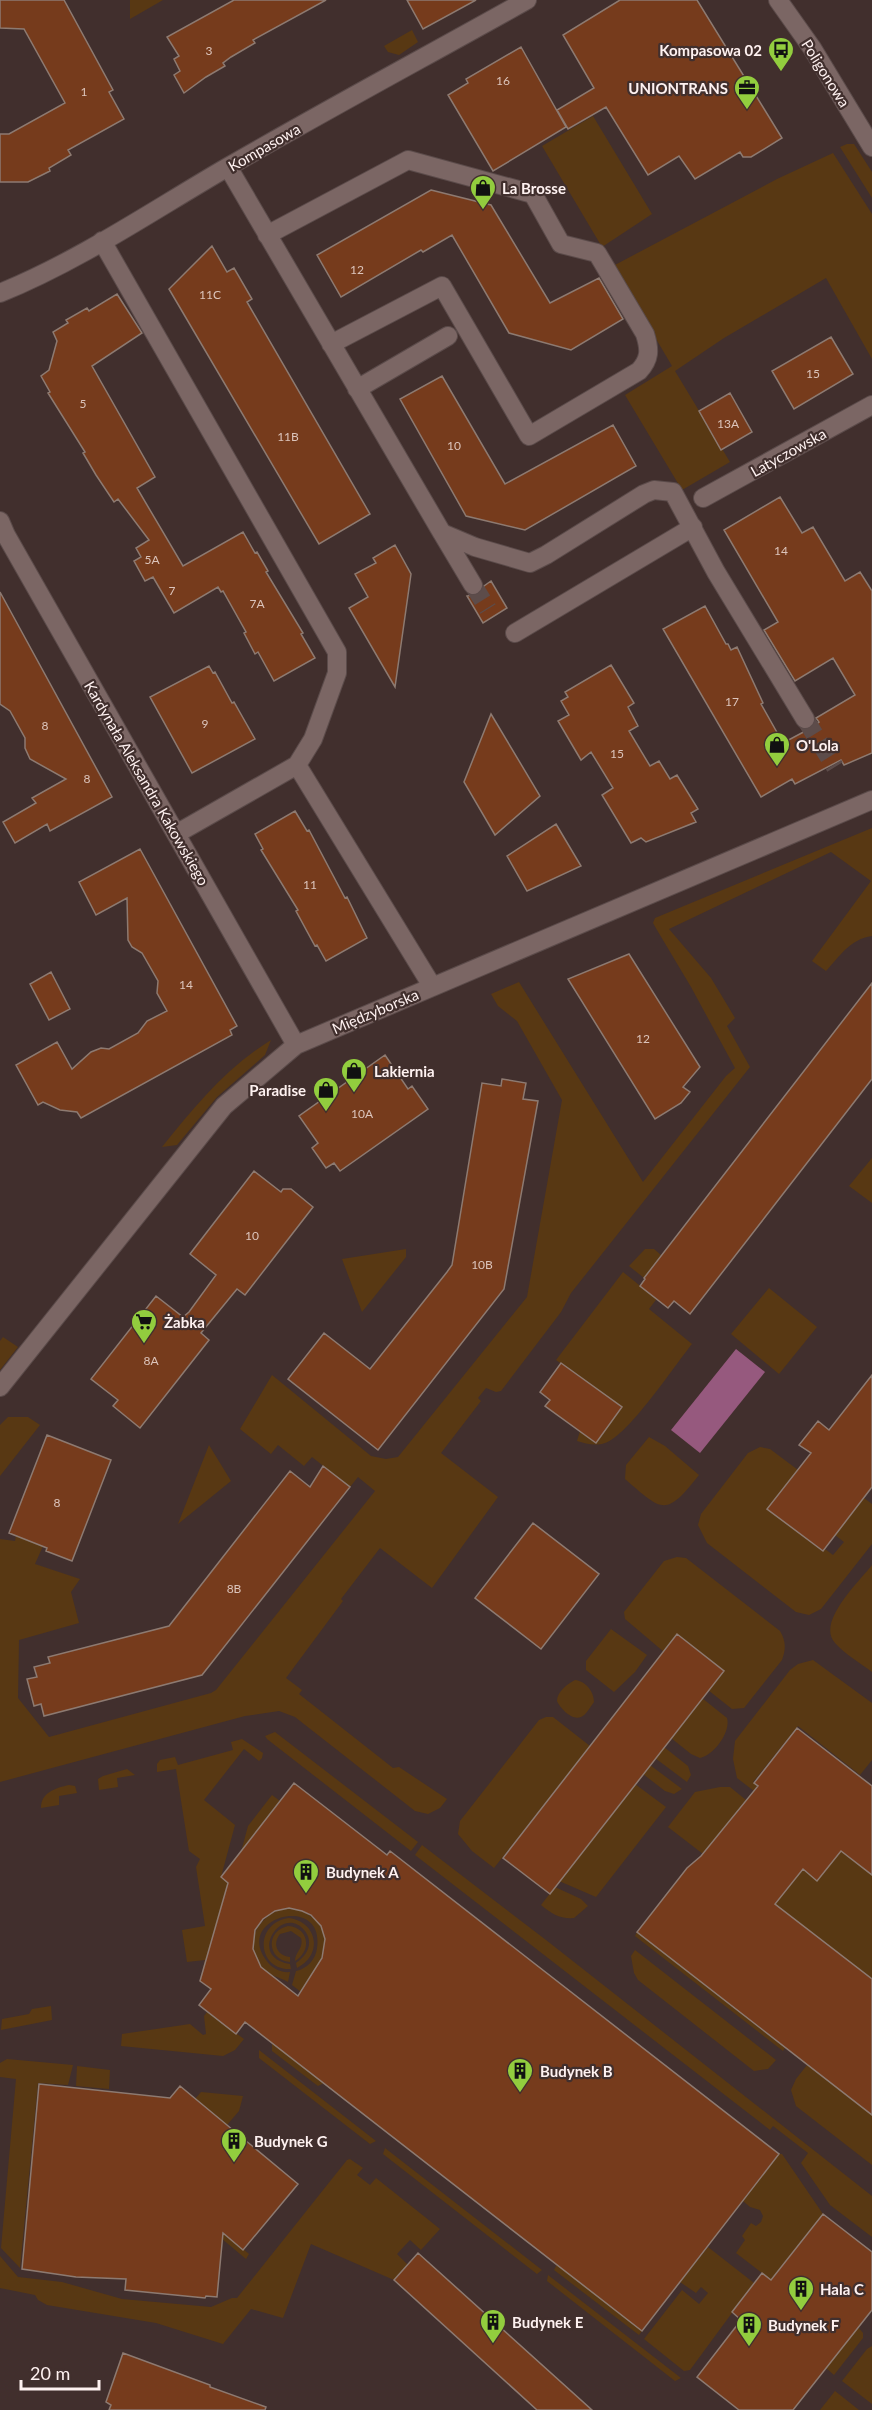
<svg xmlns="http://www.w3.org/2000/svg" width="872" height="2410" font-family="Lato,sans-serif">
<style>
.green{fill:#583813}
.water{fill:#96597e}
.building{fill:#763b1c;stroke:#8d7a71;stroke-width:1.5;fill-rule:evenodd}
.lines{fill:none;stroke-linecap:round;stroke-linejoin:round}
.street-tunnel{stroke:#5d4c4a;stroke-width:18;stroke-dasharray:18 9;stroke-linecap:butt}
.street-casing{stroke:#5b4b4a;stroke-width:20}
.secondary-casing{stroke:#5b4b4a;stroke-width:20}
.street{stroke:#7b6664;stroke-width:18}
.secondary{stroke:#7b6664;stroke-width:18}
.labels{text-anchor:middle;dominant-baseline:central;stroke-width:4.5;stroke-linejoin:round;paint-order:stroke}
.number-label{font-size:12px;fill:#dcc4bb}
.poi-label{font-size:15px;font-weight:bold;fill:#fef1f0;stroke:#412f2d;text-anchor:start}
.street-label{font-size:15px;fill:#fef1f0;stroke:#412f2d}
</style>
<rect width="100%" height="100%" fill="#412f2d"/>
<path class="green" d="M130,0H163L130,19Z
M412,30L418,42L399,55L388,52L384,46Z
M593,116L652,214L602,247L542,146Z
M847,144H854L872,172V198L840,147Z
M833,153L872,214V359L826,278L724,338L675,371L730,462L682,490L625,395L672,366L613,266L777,179Z
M872,828V936C850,939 840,956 826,971L812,961L871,881L831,852L669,929L711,978L735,1018L727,1026L750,1067L571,1293L561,1312L501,1391L496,1392L486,1388L478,1398L481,1401L441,1453L498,1497L432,1588L380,1548L341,1599L343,1601L286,1678L302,1690L299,1694L393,1768L399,1767L447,1799L440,1808L428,1814L415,1811L295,1717L279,1711L245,1716L0,1782V1539L15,1541L16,1536L43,1546L35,1564L80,1579L71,1592L79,1623L19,1640L18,1698L49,1737L211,1693L216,1690L375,1491L358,1477L350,1487L312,1457L304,1466L278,1445L271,1454L240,1429L272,1375L371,1456L386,1459L398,1457L527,1297L562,1100L517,1021L498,1006L491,994L519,982L643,1182L726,1076L735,1068L691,987L657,930L653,923L655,918Z
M271,1040L265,1055L217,1097L177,1145L162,1147C195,1106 226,1068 271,1040Z
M872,1158V1203L849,1186Z
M406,1249V1257L362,1312L342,1259Z
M645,1249H654L661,1255L644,1278L629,1266Z
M623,1272L649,1293L662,1292L649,1309L692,1344C675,1365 628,1436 605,1443C596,1446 586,1444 577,1441L580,1431L596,1443L621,1407L556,1360Z
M769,1288L817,1327L779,1374L731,1334Z
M3,1337L18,1347L0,1370V1341Z
M8,1417H28L40,1425L0,1476V1425Z
M649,1437L665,1446L699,1475C666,1517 663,1512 625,1479L626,1465Z
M209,1445L231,1481L178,1524Z
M760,1447L770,1449L798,1470L768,1509L822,1551L825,1549L833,1555L844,1542L835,1535L864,1498L872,1504V1544L821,1609L809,1615L796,1612L707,1543L698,1525L701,1514L748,1453Z
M677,1557L686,1558L780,1631C786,1641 786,1649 782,1660L744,1708L732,1709L708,1690L724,1671L677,1634L664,1652L625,1619L624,1612L664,1561Z
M872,1565V1672C860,1663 845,1654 835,1643C816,1622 859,1582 872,1565Z
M611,1629L647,1655L635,1672L614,1692L586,1670V1661Z
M813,1660L872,1703V1760L860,1775L798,1726L753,1782L758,1786L754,1791L737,1778L733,1759L735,1741L790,1670L798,1664Z
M575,1680C585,1681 594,1691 594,1702C591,1706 586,1715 581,1717C572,1721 560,1708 557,1701C557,1692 567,1684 575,1680Z
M702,1698L727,1718C731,1732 714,1755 700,1758L691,1754L671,1738Z
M546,1717H553L590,1746L494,1868L472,1851L458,1834L460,1821L539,1720Z
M275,1732L418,1842L411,1851L267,1739L265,1736Z
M242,1739L263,1753L262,1758L259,1761L244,1749L204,1800L235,1825L221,1877L228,1883L200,1981L205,1960L187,1962L182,1930L205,1926L196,1867L200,1859L189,1851L176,1769L157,1772V1764L160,1760L175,1757L178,1765L233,1750L231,1742Z
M664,1747L688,1766L691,1775L687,1782L655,1758Z
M650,1765L682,1789L674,1794L665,1791L643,1774Z
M127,1769L135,1775L117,1778L118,1787L99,1790L98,1779L103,1776Z
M635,1784L666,1807L596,1897L559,1881Z
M69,1785L75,1786L77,1793L59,1796V1805L41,1808C41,1792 56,1788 69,1785Z
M720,1787H730L746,1800L703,1854L668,1827L695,1792Z
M272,1795L280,1801L241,1852L248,1826Z
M422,1845L546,1940L872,2196V2237L830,2205L801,2163L808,2153L773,2126L770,2130L415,1855Z
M838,1849L872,1875V1979L775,1904L803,1869L817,1881L835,1858Z
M555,1887L581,1899L588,1906L574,1918C560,1919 552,1914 541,1905Z
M284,1908C312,1908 335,1932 322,1959C316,1971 308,1981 301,1992L292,1985L296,1971C307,1969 316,1959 317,1948C325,1893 234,1917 266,1960C271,1968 281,1973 290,1972L288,1982C278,1976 268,1976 260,1966C241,1943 260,1915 284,1908Z
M289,1918C318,1922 323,1955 297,1968L296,1963C307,1956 314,1943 305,1931C282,1902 246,1958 290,1964L291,1969C257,1971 253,1923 289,1918Z
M288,1926C308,1927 313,1950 295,1961C295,1952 304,1948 301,1938L291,1931L280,1934C272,1944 277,1956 290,1957V1962C267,1960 265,1931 288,1926Z
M637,1932L785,2048L783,2051L635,1936Z
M635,1950L776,2060L768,2069L754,2071L638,1980L634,1973L631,1956Z
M51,2006L52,2020L1,2030L2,2019L29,2014L32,2009Z
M207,2012L244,2039L235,2050L223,2056L121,2046L122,2034L190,2024L203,2035L206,2034L204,2016Z
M272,2043L324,2083L318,2086L272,2051Z
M259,2050L376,2141L370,2144L259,2058Z
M7,2059L73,2065L68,2085L38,2083L20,2268L1,2248L16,2079L0,2077V2063Z
M807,2065L872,2115V2165L796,2106L791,2090L796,2079Z
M77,2066L110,2070L109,2089L76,2086Z
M201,2092L243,2096L239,2111L227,2125L204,2106L168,2188L243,2249L249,2254L246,2259L166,2192L173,2125Z
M385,2148L542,2270L537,2274L383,2154Z
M779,2154H782L823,2214L771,2280L736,2253L745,2240L742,2236L751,2223L756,2226L761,2222L763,2216L760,2210L750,2207L743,2201Z
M350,2159L363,2168L357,2175L370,2185L376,2178L440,2229L421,2250L410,2240L397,2254L408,2265L394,2280L311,2244L283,2318L251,2309L223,2344L156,2323L47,2305L38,2300L35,2295L0,2288V2256L18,2277L62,2282L122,2299L211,2307L232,2298H237L347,2160Z
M708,2247L754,2283L690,2370L684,2371L644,2339L682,2290L699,2304L708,2293L701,2287L696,2293L680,2282Z
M557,2264L642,2331L639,2335L554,2270Z
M548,2275L681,2378L675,2381L547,2281Z
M858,2327L863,2333V2338L834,2375L826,2368Z
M872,2346V2404L842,2381L867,2349Z
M835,2391L859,2410H820Z"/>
<path class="water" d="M736,1349L765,1372L700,1453L671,1430Z"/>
<path class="building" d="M0,0H64L113,90L109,92L124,119L68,150L71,155L49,168L50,171L28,182H0V134H9L65,103L24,29L0,28Z
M234,0H326L253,40L255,43L231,57L223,63L225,66L206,77L184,93L174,75L180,71L174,59L179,56L167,37Z
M407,0H476L423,29Z
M620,0H697L782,138L751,157H743L740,152L695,179L679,156L648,175L606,107L568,129L557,110L594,88L563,35Z
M521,47L566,127L493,171L448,95L468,83L466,79Z
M431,190L491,205L550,303L599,278L623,319L571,350L509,333L452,235L423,252L421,250L341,297L317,255Z
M212,246L227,272L234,268L252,299L247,302L370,514L319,544L169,289Z
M117,294L142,333L92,366L155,477L137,488L183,566L243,532L255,553L257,552L268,571L266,572L303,633L301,634L315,658L274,681L258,652L255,654L244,633L246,632L223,591L221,592L218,587L174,613L153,577L145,581L134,561L141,557L136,548L149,540L118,499L114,502L96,475L83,453L85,452L48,393L50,392L41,376L49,370L57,341L53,332L68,323L66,320L87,308L89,311Z
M831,337L853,374L794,409L772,371Z
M442,376L505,484L613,425L636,466L525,530L466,516L400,399Z
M730,393L752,432L721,450L699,411Z
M780,497L802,533L813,527L845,581L860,572L872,591V753L844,765L841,760L795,784L792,779L761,797L663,629L705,606L726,644H728L731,650L737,647L763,703L761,704L783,743L811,728L819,722L816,718L855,695L833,658L795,681L764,630L778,622L724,530Z
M395,545L411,574L395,687L349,608L368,597L355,574L376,563L373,558Z
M491,581L507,608L483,623L467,596L479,594L484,586Z
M0,592L112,797L50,831L47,824L15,843L3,822L36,803L32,798L66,779L30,759L25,748V738L10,711L0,704Z
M611,665L634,703L628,707L638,726L629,731L650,766L659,761L670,779L677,775L698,809L691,813L696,822L646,842L641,838L631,843L602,795L613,788L591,752L581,760L558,721L569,715L561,701L568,697L565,692Z
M209,666L213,673L215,672L232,703L234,702L255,739L192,773L150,697Z
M491,714L540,796L495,835L464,782Z
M295,811L307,831L309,830L345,898L347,897L367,938L326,961L317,945L315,946L296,911L298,910L261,850L263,849L255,834Z
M556,824L581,866L527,891L507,856Z
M140,849L237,1026L230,1030L232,1035L81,1118L77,1112L60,1110L43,1102L38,1105L16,1065L57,1042L72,1069L91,1052L101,1048L109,1049L138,1033L147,1021L167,1011L157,993L158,981L142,953L132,947L128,940L127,898L96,915L79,882Z
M629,954L700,1067L683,1087L690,1092L681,1103L655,1119L568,979Z
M51,972L70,1009L49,1020L30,984Z
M872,983V1079L690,1314L674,1301L668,1308L640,1286L645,1279L644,1278Z
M385,1055L408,1089L412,1086L428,1109L340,1171L334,1163L326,1168L312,1148L318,1143L299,1116Z
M502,1079L526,1083L523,1099L538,1101L504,1289L378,1450L288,1379L324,1333L370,1369L447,1272L452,1265L482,1083L501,1086Z
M254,1171L281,1192L283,1189H291L313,1207L245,1295L237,1289L201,1333L209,1340L140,1428L113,1406L118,1400L91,1379L156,1296L183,1317L189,1312L216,1275L190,1254Z
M561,1363L622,1407L596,1443L545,1406L550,1400L540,1392Z
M872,1375V1487L823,1551L767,1509L811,1453L799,1445L818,1421L829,1430Z
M47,1435L111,1460L72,1561L46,1551L47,1548L9,1533Z
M323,1466L350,1487L202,1675L44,1716L41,1704L34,1706L27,1679L37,1677L34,1667L50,1663L48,1657L169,1626L290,1471L310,1487Z
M533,1523L599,1574L541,1649L475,1598Z
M677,1634L724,1671L550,1894L503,1858Z
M797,1728L872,1786V1875L841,1851L817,1881L803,1869L775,1904L872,1979V2115L637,1932L687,1868L701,1856L758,1786L754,1783Z
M294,1783L387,1855L390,1851L779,2154L642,2331L245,2022L236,2034L199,2005L211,1989L200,1981L228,1883L221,1877ZM289,1908L302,1911L311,1915L321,1926L325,1939L322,1958L298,1996L261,1967L253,1949L255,1930L263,1919L275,1911Z
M39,2084L170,2098L180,2086L298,2184L243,2250L223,2233L217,2297L206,2296L205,2298L125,2290L126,2279L76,2277L22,2269Z
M823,2214L872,2252V2310L793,2410H739L697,2377L741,2320L732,2312L762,2273L771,2280Z
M418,2253L592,2410H537L394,2280Z
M123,2353L210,2385V2387L266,2407L265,2410H109L111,2405L106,2402Z"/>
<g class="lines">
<path class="street-tunnel" d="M473,585L488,609
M805,719L835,767"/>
<defs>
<path id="street" d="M228,167L442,533L475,547L530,563L546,555L644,494L654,490L673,492L716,572L805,719
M267,235L408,160L533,194L561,244L597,253L645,334C650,350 650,359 639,371L529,436L442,286L331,344
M102,241L337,652V673L313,739L297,765L176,834
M0,293C79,261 152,211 226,168C326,110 427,56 527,0
M357,389L448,336
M703,498L872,405
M0,521L6,535L296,1045
M442,533L473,585
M515,633L693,527
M297,765L432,986
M0,1387L224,1106L296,1045L872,800"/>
<path id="secondary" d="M778,0L812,48L872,147"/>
</defs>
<use href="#street" class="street-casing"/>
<use href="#secondary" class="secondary-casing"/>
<use href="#street" class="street"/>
<use href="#secondary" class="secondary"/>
</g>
<defs>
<symbol id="bus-pin" viewBox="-11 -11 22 30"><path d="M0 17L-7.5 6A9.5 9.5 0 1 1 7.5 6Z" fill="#92cd3e" stroke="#412f2d"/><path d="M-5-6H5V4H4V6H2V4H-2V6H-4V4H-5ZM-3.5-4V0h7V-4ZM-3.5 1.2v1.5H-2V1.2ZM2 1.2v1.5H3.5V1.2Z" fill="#111"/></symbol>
<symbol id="office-pin" viewBox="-11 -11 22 30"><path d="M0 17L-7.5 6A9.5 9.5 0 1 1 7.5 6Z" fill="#92cd3e" stroke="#412f2d"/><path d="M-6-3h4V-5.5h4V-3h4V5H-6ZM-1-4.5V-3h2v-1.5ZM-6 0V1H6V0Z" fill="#111"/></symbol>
<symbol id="shop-pin" viewBox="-11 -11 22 30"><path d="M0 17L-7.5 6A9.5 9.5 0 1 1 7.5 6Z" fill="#92cd3e" stroke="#412f2d"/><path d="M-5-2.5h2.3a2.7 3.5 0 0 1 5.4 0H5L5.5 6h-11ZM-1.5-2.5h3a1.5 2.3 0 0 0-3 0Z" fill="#111"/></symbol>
<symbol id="supermarket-pin" viewBox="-11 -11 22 30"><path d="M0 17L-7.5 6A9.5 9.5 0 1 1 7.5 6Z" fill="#92cd3e" stroke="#412f2d"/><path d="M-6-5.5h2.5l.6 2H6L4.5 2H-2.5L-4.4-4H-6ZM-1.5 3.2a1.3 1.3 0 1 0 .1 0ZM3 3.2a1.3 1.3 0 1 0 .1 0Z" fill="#111"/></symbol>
<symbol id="building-pin" viewBox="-11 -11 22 30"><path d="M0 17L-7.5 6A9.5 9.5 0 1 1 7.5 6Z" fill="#92cd3e" stroke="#412f2d"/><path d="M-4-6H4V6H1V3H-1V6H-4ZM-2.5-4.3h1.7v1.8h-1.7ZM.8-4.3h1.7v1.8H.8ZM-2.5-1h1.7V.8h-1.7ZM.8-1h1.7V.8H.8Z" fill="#111"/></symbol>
</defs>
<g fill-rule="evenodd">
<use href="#bus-pin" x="766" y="35" width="30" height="40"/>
<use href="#office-pin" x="732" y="73" width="30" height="40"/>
<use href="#shop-pin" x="468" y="173" width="30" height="40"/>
<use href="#shop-pin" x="762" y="730" width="30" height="40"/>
<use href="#shop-pin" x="339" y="1056" width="30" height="40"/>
<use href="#shop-pin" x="311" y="1075" width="30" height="40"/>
<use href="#supermarket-pin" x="129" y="1307" width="30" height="40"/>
<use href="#building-pin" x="291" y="1857" width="30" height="40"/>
<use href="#building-pin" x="505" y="2056" width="30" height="40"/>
<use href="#building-pin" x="219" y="2126" width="30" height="40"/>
<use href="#building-pin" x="786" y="2274" width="30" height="40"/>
<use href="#building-pin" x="478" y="2307" width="30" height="40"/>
<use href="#building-pin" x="734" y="2310" width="30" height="40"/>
</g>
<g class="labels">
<g class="number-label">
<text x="209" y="50">3</text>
<text x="503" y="80">16</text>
<text x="84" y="91">1</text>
<text x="357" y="269">12</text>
<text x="210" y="294">11C</text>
<text x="813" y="373">15</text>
<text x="83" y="403">5</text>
<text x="728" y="423">13A</text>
<text x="288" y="436">11B</text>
<text x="454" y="445">10</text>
<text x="781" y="550">14</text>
<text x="152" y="559">5A</text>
<text x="172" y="590">7</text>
<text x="257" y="603">7A</text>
<text x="732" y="701">17</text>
<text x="205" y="723">9</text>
<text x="45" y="725">8</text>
<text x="617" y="753">15</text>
<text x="87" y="778">8</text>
<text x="310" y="884">11</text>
<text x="186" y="984">14</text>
<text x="643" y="1038">12</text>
<text x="362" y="1113">10A</text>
<text x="252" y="1235">10</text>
<text x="482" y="1264">10B</text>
<text x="151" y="1360">8A</text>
<text x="57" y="1502">8</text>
<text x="234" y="1588">8B</text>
</g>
<g class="poi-label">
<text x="762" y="50" text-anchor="end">Kompasowa 02</text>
<text x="728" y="88" text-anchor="end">UNIONTRANS</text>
<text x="502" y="188">La Brosse</text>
<text x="796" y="745">O'Lola</text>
<text x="374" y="1071">Lakiernia</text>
<text x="306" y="1090" text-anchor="end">Paradise</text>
<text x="164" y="1322">Żabka</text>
<text x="326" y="1872">Budynek A</text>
<text x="540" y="2071">Budynek B</text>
<text x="254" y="2141">Budynek G</text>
<text x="820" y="2289">Hala C</text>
<text x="512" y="2322">Budynek E</text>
<text x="768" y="2325">Budynek F</text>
</g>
<g class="street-label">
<text transform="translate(826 73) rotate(58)">Poligonowa</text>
<text transform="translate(264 147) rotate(-30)">Kompasowa</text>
<text transform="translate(788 452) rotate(-29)">Latyczowska</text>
<text transform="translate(147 783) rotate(60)">Kardynała Aleksandra Kakowskiego</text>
<text transform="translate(375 1011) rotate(-23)">Międzyborska</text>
</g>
</g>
<path d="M21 2380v9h78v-9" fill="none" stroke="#fef1f0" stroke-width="3"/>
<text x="30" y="2380" font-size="18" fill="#fef1f0" stroke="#412f2d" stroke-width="4.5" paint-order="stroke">20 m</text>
</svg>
